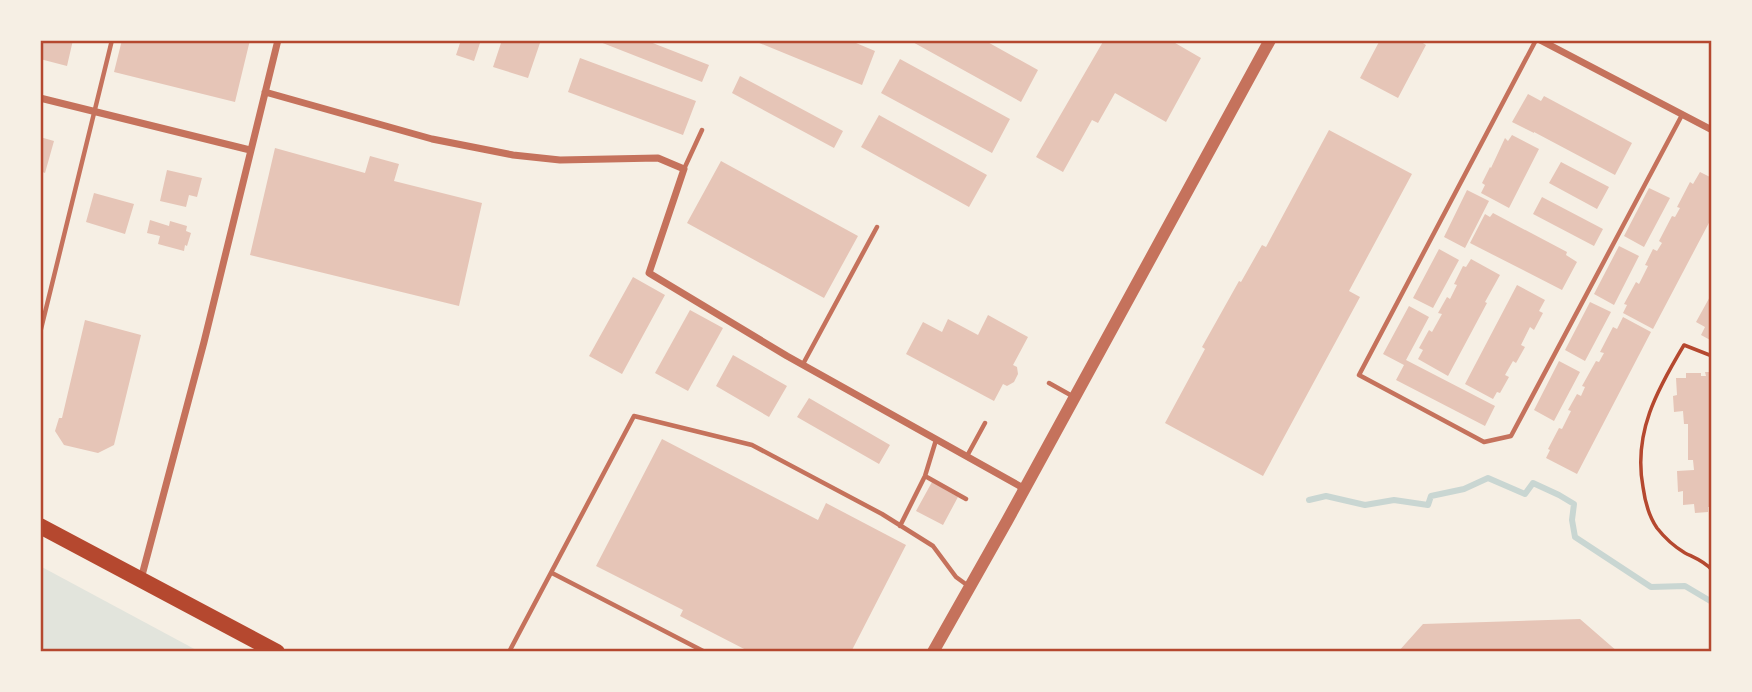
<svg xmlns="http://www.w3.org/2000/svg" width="1752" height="692" font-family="'Golos Text',sans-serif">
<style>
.green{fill:#e2e4dc}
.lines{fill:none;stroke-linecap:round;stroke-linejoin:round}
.stream{stroke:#c9d6d2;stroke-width:6}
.building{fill:#e6c5b7}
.path{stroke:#b5482f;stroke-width:3.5}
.service{stroke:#c5725c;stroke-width:4.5}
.minor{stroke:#c5725c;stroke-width:7}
.tertiary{stroke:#c5725c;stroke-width:12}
.trunk{stroke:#b5482f;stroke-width:16}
.neatline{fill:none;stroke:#b5482f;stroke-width:2.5}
</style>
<rect width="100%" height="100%" fill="#f6efe4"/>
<path class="green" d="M40,566L200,652H40Z"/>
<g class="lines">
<path class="stream" d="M1309,500L1326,496L1365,505L1394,500L1428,505L1431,496L1464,489L1488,478L1525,494L1533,483L1559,495L1574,504L1572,520L1575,537L1651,587L1685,586L1712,602"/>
</g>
<path class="building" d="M40,40H73L67,66L40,59Z
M122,40H250L235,102L114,72Z
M461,40H481L474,61L456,55Z
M502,40H541L528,78L493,67Z
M595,40H645L709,65L702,82Z
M752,40H849L875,51L862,85Z
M909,40H984L1038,70L1021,102Z
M1104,40H1170L1201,58L1166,122L1115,93L1098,123L1092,120L1063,172L1036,157Z
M1380,40H1418L1426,45L1398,98L1360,78Z
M580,58L696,101L683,135L568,92Z
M900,59L1010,119L992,153L881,93Z
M740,76L843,131L834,148L732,93Z
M1528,94L1541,101L1544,96L1632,143L1615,175L1534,132V133L1512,122Z
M879,115L987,175L969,207L861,147Z
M1329,130L1412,174L1349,291L1360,297L1263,476L1165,423L1205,349L1202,347L1239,281L1241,282L1262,245L1266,247Z
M1512,135L1539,149L1509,208L1481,193L1485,185L1482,183L1490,167L1491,168L1505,138L1508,141Z
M40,137L54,141L45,173L40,171Z
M275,148L365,173L370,156L399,164L394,181L482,203L459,306L250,255Z
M721,161L858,236L824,298L687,223Z
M1561,162L1609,187L1597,209L1549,183Z
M167,170L202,178L197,197L189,195L186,207L160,201Z
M1700,172L1712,178V217L1653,329L1623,313L1627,305L1624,304L1636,282L1639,284L1648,266L1645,265L1653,249L1657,251L1662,243L1659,241L1672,216L1675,217L1680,208L1677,207L1690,182L1693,184Z
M1649,188L1670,198L1644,247L1624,236Z
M1467,190L1489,201L1465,248L1444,237Z
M94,193L134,204L125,234L86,222Z
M1542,197L1603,229L1594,246L1533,214Z
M1493,213L1567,252L1566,255L1577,262L1562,290L1470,243L1485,214L1490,217Z
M150,220L169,226L170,221L187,226L186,231L191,233L187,246L185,245L184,251L158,244L160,236L147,233Z
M1619,246L1639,256L1614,305L1594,294Z
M1439,249L1459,260L1433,308L1413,298Z
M1471,259L1500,275L1485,302L1487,303L1448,376L1418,359L1423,350L1419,348L1429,330L1432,332L1442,314L1438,313L1447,297L1450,299L1457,285L1454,284L1463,266L1466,267Z
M633,277L665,295L622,374L589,356Z
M1517,285L1545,300L1539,311L1543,313L1534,330L1530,327L1521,345L1525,347L1516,363L1513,361L1505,375L1509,377L1500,393L1497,392L1493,399L1465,384Z
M1712,293V341L1701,335L1705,327L1696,322Z
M1590,302L1611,312L1585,361L1565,350Z
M1409,306L1429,317L1406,360L1495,406L1485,426L1396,380L1404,365L1383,354Z
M690,310L723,328L688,391L655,373Z
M988,315L1028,337L1013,365L1017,367L1018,374L1014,382L1007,386L1003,384L994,401L906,354L923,322L942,332L948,319L978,335Z
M1623,317L1651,332L1577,474L1546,458L1550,450L1548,449L1559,428L1562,429L1571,411L1568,410L1577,394L1581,396L1585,387L1582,386L1596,361L1599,362L1604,353L1600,352L1613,327L1617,329Z
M85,320L141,335L114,445L98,453L64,445L55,431L59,418H62Z
M733,355L787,386L769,417L716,386Z
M1559,361L1580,372L1554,421L1534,410Z
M1705,372H1712V507H1708V512L1695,513L1694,504L1683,505V491L1678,492L1677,471L1694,470L1693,460H1688V424H1684L1683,411L1674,412L1673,396L1677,395L1676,378H1686V373H1701V376H1706Z
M809,398L890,445L879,464L797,417Z
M662,439L818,520L826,503L906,545L851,652H750L680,616L683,610L596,566Z
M932,482L958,497L943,525L916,511Z
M1580,619L1618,652H1398L1423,624Z"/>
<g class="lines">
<path class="path" d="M1712,356L1684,345C1657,390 1633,433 1643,487C1645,502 1648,515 1657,528C1664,537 1675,547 1685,553C1695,558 1704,561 1712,570"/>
<path class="service" d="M1536,40L1359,375L1484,442L1511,436L1682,115
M684,169L702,130
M40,333L112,40
M803,364L877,227
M1049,383L1074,397
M967,456L985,423
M925,476L966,499
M900,526L925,476L936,440
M552,573L705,652
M509,652L634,416L752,445L882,514L933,546L956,577L967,585"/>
<path class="minor" d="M1540,40L1712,130
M265,92L432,139L513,155L560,160L658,158L684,169L649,273L787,356L1025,489
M40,98L250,150
M141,579L204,342L278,40"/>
<path class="tertiary" d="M933,652L1007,521L1270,40"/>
<path class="trunk" d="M40,526L277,652"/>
</g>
<rect width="1752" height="692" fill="none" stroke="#f6efe4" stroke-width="84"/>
<rect x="42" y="42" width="1668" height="608" class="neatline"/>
</svg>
